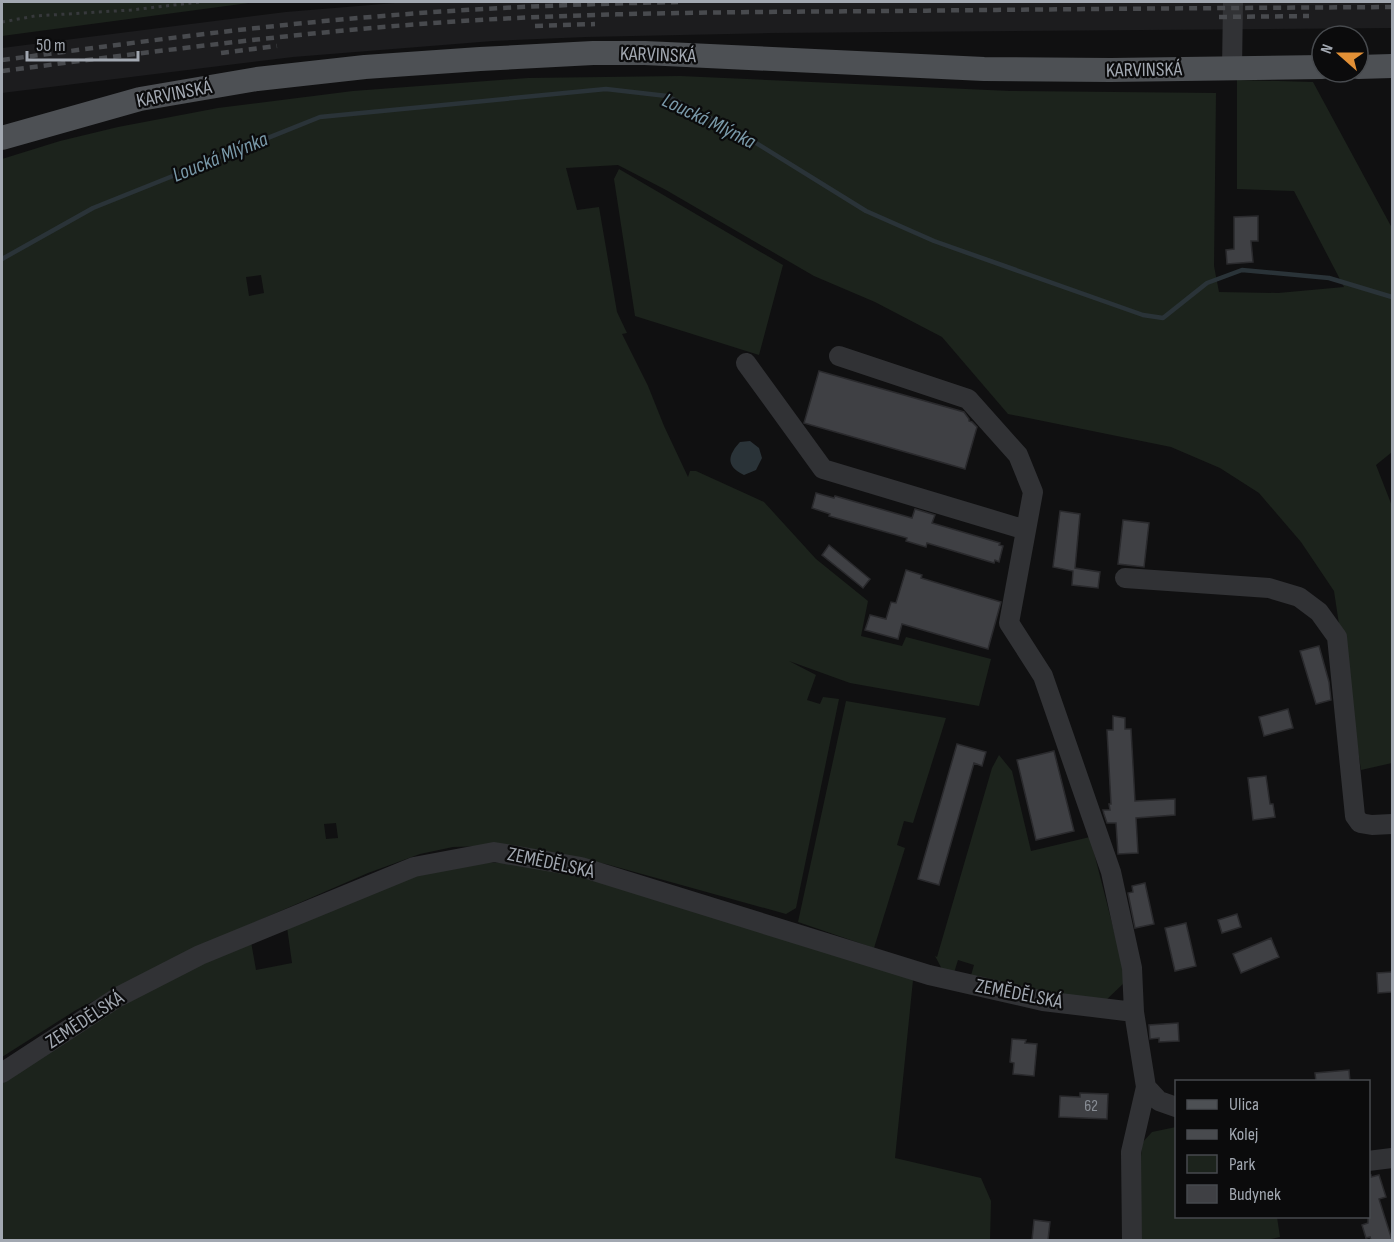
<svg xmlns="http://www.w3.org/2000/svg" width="1394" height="1242" font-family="'Sofia Sans Condensed',sans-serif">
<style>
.built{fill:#1c1c1e}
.green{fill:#1c231c;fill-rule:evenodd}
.water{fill:#2a3338}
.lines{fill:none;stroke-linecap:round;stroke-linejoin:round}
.stream{stroke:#2a3338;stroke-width:4.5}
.building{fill:#3f4044;stroke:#2a2a2d;stroke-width:1.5}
.path{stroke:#37393c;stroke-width:3;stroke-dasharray:3 4.5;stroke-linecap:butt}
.minor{stroke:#313235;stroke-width:20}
.major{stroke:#4d5054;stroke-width:24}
.rail{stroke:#484a4e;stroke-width:4.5;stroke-dasharray:8 6;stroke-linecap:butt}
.labels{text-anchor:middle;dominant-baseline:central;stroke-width:4.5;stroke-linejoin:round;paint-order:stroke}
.number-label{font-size:16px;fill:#898e96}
.street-label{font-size:20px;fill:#a2a8b1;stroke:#0b0b0c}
.water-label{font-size:21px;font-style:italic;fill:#7a9aaa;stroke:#0b0b0c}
</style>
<rect width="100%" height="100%" fill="#101011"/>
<path class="built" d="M407,2H1392V28L770,33L586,37L493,41L293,57L2,93V48L286,12Z"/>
<path class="green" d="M2,2H256L2,36Z
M680,76L1010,91L1216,93L1214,266L1219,292L1278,293L1344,287L1294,191L1237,189V80L1313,82L1392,228V452L1376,465L1392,506V763L1361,770L1334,591L1301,542L1259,493L1220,468L1171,447L1008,414L942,337L875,302L814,276L666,190L618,165L566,168L577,210L599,207L617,312L627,333L622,334L648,386L664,426L688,477L690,471H696L764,502L816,559L868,601L861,636L902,646L906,637L991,659L979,706L850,683L789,661L816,675L807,700L820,704L823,697L839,699L796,908L786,914L606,864L565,856L485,846L453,847L420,854L368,873L193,949L76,1010L2,1057V159L60,141L118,127L218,108L353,91L528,78ZM261,275L264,293L249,296L246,277ZM336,823L338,838L326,839L324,824Z
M619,169L783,265L759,355L635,316L614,179Z
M846,701L946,718L913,823L904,821L897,845L905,848L874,948L798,922Z
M999,755L1012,771L1031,851L1090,837L1124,970L1125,982L1104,1002L970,979L974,965L958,960L953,976L943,971L935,956L937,957L992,768Z
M469,861L538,865L746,919L913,980L895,1158L981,1178L991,1201L990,1240H2V1073L12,1066L250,936L256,970L292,963L286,920L357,891Z
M1176,1127V1216L1277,1217L1280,1237L1266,1240H1142L1139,1183L1142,1143L1152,1132Z"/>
<path class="water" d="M750,441L759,448L762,458L756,470L744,475C725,466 728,455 740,442Z"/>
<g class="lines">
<path class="stream" d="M2,259L93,208L320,117L606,89L667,96L740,133L866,211L934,241L1143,315L1163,318L1207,283L1242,270L1329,278L1392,297"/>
</g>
<path class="building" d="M1258,216V241H1251L1253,262L1227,264L1226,250L1234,249V217Z
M819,371L964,412L969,419V421L972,422L977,427L965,469L804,423Z
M816,493L834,498L835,496L912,518L915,509L935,515L932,523L1000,543L999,545L1003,546L999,562L995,560L994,563L927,543L926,547L906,541L907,538L829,516L830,514L812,508Z
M1060,511L1080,514L1075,568L1100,572L1098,588L1072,585L1073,571L1053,567Z
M1123,520L1149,523L1144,567L1118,564Z
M829,545L870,579L863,588L822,555Z
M906,570L922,575L921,578L1001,602L988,649L902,624L898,639L865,630L870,615L886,619L891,602L896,603Z
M1319,646L1329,682L1331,700L1316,704L1300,651Z
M1288,709L1293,728L1264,736L1259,717Z
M1113,716L1125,718V729H1131L1135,801L1175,799V815L1136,818L1138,853L1118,854L1116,823H1107L1104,814L1103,810H1110L1109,804H1111L1107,730H1113Z
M957,744L986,752L982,766L974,763L939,885L918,879Z
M1054,751L1074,831L1036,840L1017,760Z
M1266,776L1270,804H1273L1275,817L1253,820L1248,778Z
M1145,883L1154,924L1135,928L1128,893L1133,892L1132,886Z
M1237,914L1241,927L1222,933L1218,920Z
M1186,923L1196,966L1175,971L1165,928Z
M1271,938L1279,957L1241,973L1233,954Z
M1392,972V992L1378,993L1377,973Z
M1178,1023L1179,1041L1159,1042V1038L1150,1039L1149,1025Z
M1012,1039L1026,1040L1025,1043L1037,1044L1034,1076L1013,1074L1014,1063L1010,1062Z
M1349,1070L1350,1082H1316L1315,1073Z
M1080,1093L1108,1094L1107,1119L1059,1117L1060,1096L1080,1097Z
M1368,1175H1371V1177L1379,1175L1386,1197L1379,1199L1392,1240H1371L1370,1237L1366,1238L1362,1225L1368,1223Z
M1034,1220L1050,1222L1048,1240H1032Z"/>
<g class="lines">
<path class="path" d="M2,22L35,16L131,10L200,2"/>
<path class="minor" d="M1232,69L1233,2
M839,356L968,399L1018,455L1033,492L1009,623L1043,676L1111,872L1132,968L1134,1012L1146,1087L1159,1101L1176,1107
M746,363L823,469L1026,530
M1125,578L1269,588L1299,597L1319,612L1337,637L1355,816L1360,823L1372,825L1392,824
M2,1073L118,997L200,955L414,867L494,852L581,867L929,975L1043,1001L1134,1012
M1368,1161L1392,1158
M1132,1240L1131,1152L1146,1087"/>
<path class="major" d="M1358,67L1392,66
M2,138L140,99L257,79L365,67L480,59L593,53H645L984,69L1111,70L1322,67"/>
<path class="rail" d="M1219,17L1309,16
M535,26L595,24
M221,53L277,46
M2,60C124,44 247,27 371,17C473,8 576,4 678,2
M2,71C166,50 330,28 496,19C629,12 762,12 895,11C1061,9 1227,8 1392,7"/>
</g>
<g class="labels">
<g class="number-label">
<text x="1091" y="1106">62</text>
</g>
<g class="street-label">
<text transform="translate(658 55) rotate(2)">KARVINSKÁ</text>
<text transform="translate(1144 70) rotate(-1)">KARVINSKÁ</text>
<text transform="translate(174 94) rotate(-11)">KARVINSKÁ</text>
<text transform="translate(551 863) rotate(12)">ZEMĚDĚLSKÁ</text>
<text transform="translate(1019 994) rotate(11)">ZEMĚDĚLSKÁ</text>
<text transform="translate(85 1020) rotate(-33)">ZEMĚDĚLSKÁ</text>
</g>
<g class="water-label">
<text transform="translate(709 121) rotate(26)">Loucká Mlýnka</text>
<text transform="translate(220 157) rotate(-22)">Loucká Mlýnka</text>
</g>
</g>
<rect width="1394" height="1242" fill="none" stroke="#a2a8b1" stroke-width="6"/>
<rect x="1175" y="1080" width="195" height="138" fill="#0b0b0c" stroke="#474a4e" stroke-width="1.5"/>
<rect x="1187" y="1100" width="30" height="9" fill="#4d5054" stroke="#474a4e" stroke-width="1.5"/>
<text x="1229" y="1110" font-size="18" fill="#a2a8b1">Ulica</text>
<rect x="1187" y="1130" width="30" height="9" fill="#484a4e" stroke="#474a4e" stroke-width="1.5"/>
<text x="1229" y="1140" font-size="18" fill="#a2a8b1">Kolej</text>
<rect x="1187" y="1155" width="30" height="18" fill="#1c231c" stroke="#474a4e" stroke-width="1.5"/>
<text x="1229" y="1170" font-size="18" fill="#a2a8b1">Park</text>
<rect x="1187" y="1185" width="30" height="18" fill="#3f4044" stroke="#474a4e" stroke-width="1.5"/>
<text x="1229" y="1200" font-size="18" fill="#a2a8b1">Budynek</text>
<g transform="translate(1340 54) rotate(291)"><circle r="28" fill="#0b0b0c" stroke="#474a4e" stroke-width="1.5"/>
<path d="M0-4.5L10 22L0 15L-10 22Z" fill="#e29036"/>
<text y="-9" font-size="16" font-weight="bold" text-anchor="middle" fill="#a2a8b1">N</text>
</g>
<path d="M27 51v9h111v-9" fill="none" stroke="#a2a8b1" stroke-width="3"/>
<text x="36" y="51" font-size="18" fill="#a2a8b1" stroke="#0b0b0c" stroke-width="4.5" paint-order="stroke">50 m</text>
</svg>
